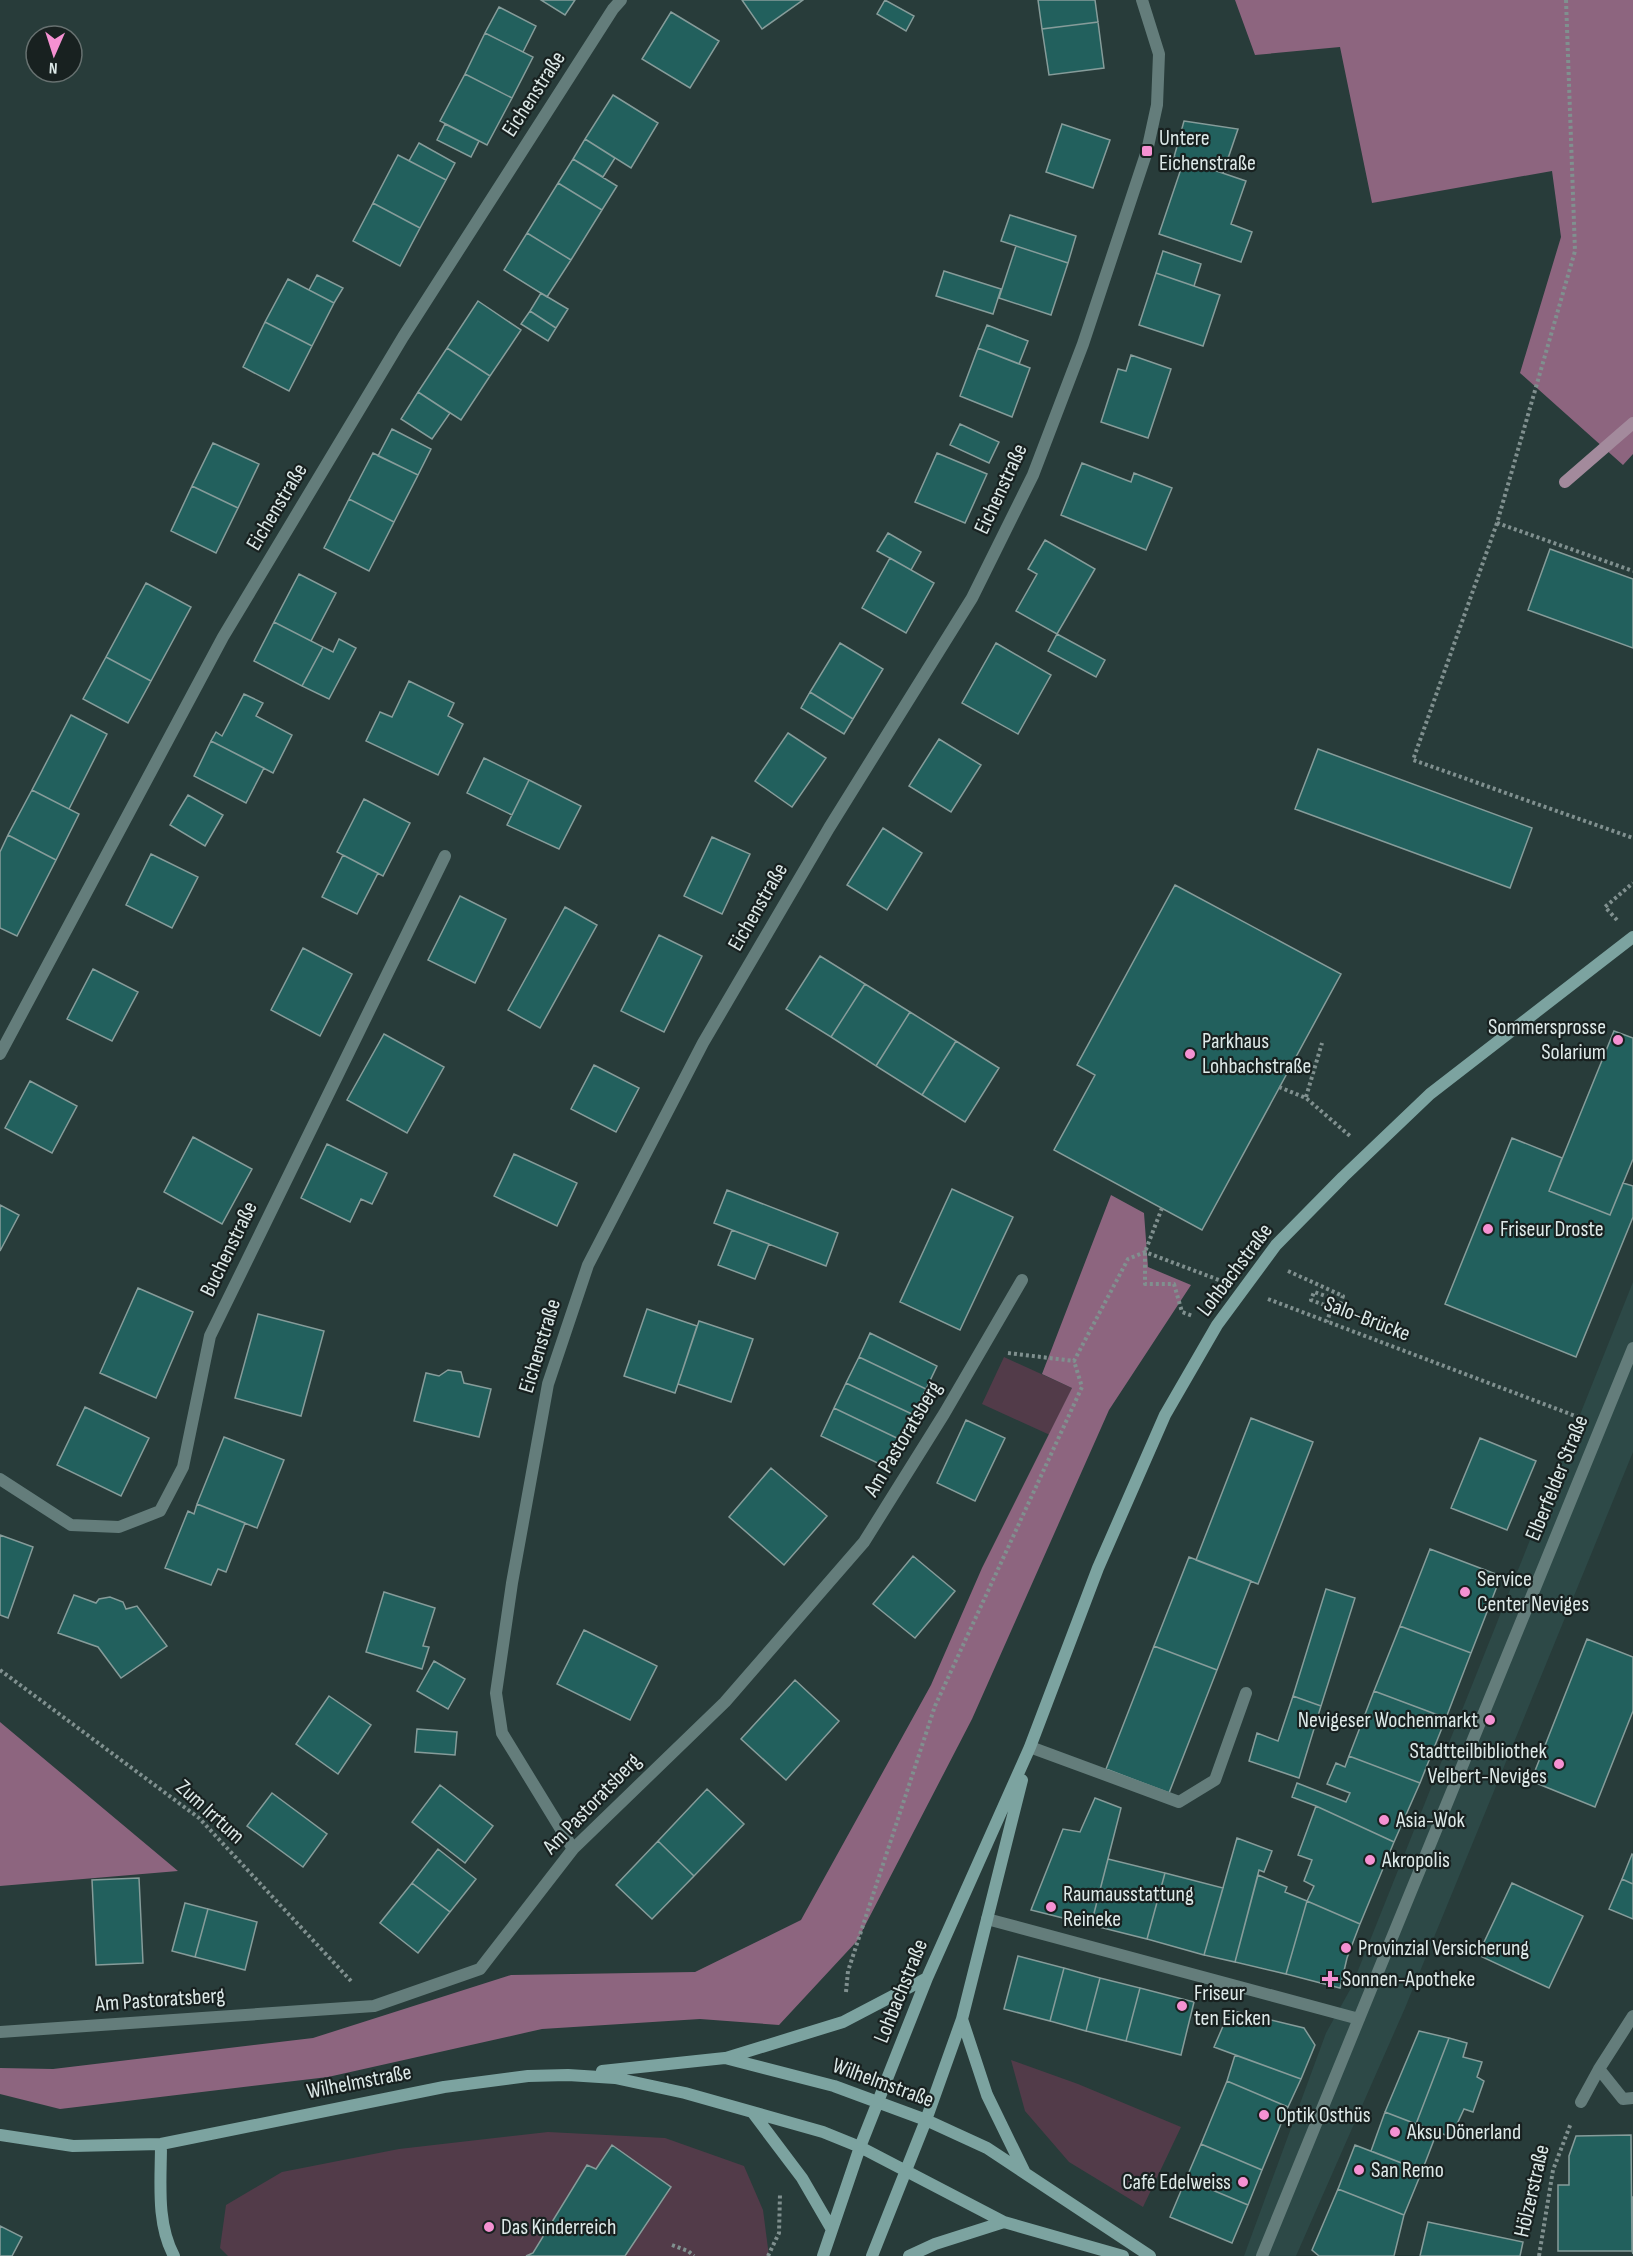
<svg xmlns="http://www.w3.org/2000/svg" width="1633" height="2256" font-family="'Sofia Sans Condensed',sans-serif">
<style>
.built{fill:#2d4947}
.green{fill:#523b49}
.forest{fill:#8d657f}
.lines{fill:none;stroke-linecap:round;stroke-linejoin:round}
.stream{stroke:#a38a9c;stroke-width:12}
.building{fill:#22605d;stroke:#869c9a;stroke-width:1.5}
.path{stroke:#80908f;stroke-width:4;stroke-dasharray:3 3;stroke-linecap:butt}
.lane{stroke:#647d7b;stroke-width:12}
.street{stroke:#647d7b;stroke-width:12}
.secondary{stroke:#7ca3a0;stroke-width:12}
.poi-dot{fill:#f591d2;stroke:#182120;stroke-width:2}
.labels{text-anchor:middle;dominant-baseline:central;stroke-width:4.5;stroke-linejoin:round;paint-order:stroke}
.street-label{font-size:22px;fill:#dde9e8;stroke:#182120}
.poi-label{font-size:22px;fill:#dde9e8;stroke:#182120;text-anchor:start}
</style>
<rect width="100%" height="100%" fill="#283c3a"/>
<path class="built" d="M1633,1282V1452L1405,2008L1296,2256H1244L1326,2033L1351,1988Z"/>
<path class="green" d="M1004,1357L1072,1388L1050,1435L982,1404Z
M1011,2060L1078,2084L1181,2127L1143,2207L1069,2162L1025,2111Z
M548,2132L665,2138L744,2166L763,2210L769,2256H228L220,2248L226,2205L282,2172L399,2149Z"/>
<path class="forest" d="M1235,0H1633V454L1623,465L1520,373L1561,237L1552,171L1372,203L1340,47L1255,55Z
M1111,1195L1144,1213L1148,1267L1191,1285L1109,1410L972,1719L857,1941L779,2025L700,2019L542,2029L328,2077L60,2109L0,2094V2068L53,2069L313,2038L511,1975L695,1972L801,1920L931,1685L982,1568L1072,1388L1042,1374Z
M0,1722L178,1871L0,1886Z"/>
<g class="lines">
<path class="stream" d="M1565,482L1633,423"/>
</g>
<path class="building" d="M541,0H575L565,15Z
M742,0H803L762,29Z
M885,0L914,16L906,31L877,14Z
M1038,0H1095L1098,22L1042,29Z
M499,7L536,26L523,52L485,33Z
M671,12L719,41L690,88L642,59Z
M1098,22L1104,68L1049,75L1042,29Z
M485,33L533,57L512,98L465,74Z
M465,74L512,98L487,145L440,121Z
M613,95L658,123L631,168L585,139Z
M1184,121L1238,129L1223,173L1174,157Z
M445,124L479,141L471,157L437,140Z
M1062,124L1110,140L1093,188L1046,172Z
M585,139L615,158L603,177L573,159Z
M419,143L455,163L446,180L409,161Z
M398,155L446,180L420,228L373,203Z
M573,159L617,186L602,210L558,183Z
M1184,160L1246,181L1231,224L1252,232L1241,262L1159,234Z
M558,183L602,210L571,260L527,233Z
M373,203L420,228L400,266L353,241Z
M1010,215L1076,236L1068,263L1001,241Z
M527,233L571,260L547,297L504,270Z
M1016,246L1068,263L1051,315L999,298Z
M1163,251L1201,264L1194,286L1156,273Z
M944,271L1001,289L993,314L936,296Z
M1156,273L1220,295L1203,346L1139,325Z
M317,275L343,288L334,303L309,290Z
M288,279L334,303L312,346L265,322Z
M541,293L568,309L556,328L530,311Z
M478,301L521,330L490,376L447,348Z
M530,311L556,328L548,341L521,324Z
M265,322L312,346L289,391L243,367Z
M987,325L1028,341L1019,364L978,348Z
M447,348L490,376L461,420L418,392Z
M978,348L1030,368L1012,417L960,396Z
M1131,355L1171,369L1148,438L1101,422L1118,369L1126,371Z
M418,392L450,413L432,439L401,419Z
M960,424L999,442L989,463L950,445Z
M392,429L431,449L418,475L378,456Z
M213,443L259,464L238,508L192,486Z
M373,453L418,475L394,522L349,499Z
M937,453L987,474L965,523L915,502Z
M1082,463L1131,482L1134,473L1172,488L1146,550L1061,515Z
M192,486L238,508L216,553L171,531Z
M349,499L394,522L369,571L324,548Z
M888,533L921,552L911,570L877,551Z
M1045,540L1095,569L1057,634L1016,611L1037,574L1028,569Z
M1550,549L1633,579V648L1528,610Z
M890,558L934,583L906,633L862,608Z
M299,574L336,593L311,641L274,622Z
M146,583L191,607L151,681L106,657Z
M274,622L323,647L302,686L254,661Z
M1057,634L1105,660L1096,677L1048,651Z
M339,639L356,648L329,699L302,686L323,647L333,652Z
M840,643L883,669L853,719L810,692Z
M996,643L1051,675L1018,734L962,703Z
M106,657L151,681L128,723L83,699Z
M409,681L454,703L448,716L463,724L438,775L366,741L380,712L392,717Z
M810,692L853,719L844,734L801,708Z
M244,694L263,703L256,716L292,735L273,773L211,741L216,732L222,736Z
M71,715L107,734L69,809L32,790Z
M788,733L826,758L792,807L755,781Z
M939,739L981,765L951,812L909,786Z
M211,741L264,768L246,803L194,776Z
M1318,749L1532,828L1510,888L1295,809Z
M484,758L529,780L512,815L467,793Z
M529,780L581,806L559,849L507,825Z
M32,790L79,814L56,860L8,835Z
M188,795L223,815L205,846L170,825Z
M364,799L410,823L383,876L337,852Z
M883,828L922,853L887,910L847,885Z
M8,835L56,860L17,936L0,928V852Z
M712,837L750,854L722,914L684,896Z
M151,854L198,877L172,928L126,905Z
M343,855L378,873L357,914L322,897Z
M1175,885L1341,974L1202,1230L1054,1150L1095,1075L1077,1065Z
M460,896L506,919L475,983L428,960Z
M565,907L597,925L540,1028L508,1010Z
M659,935L702,956L664,1032L621,1011Z
M303,948L352,974L320,1036L271,1010Z
M820,956L865,984L831,1037L786,1009Z
M93,969L138,992L112,1041L67,1019Z
M865,984L910,1012L876,1066L831,1037Z
M910,1012L956,1041L922,1095L876,1066Z
M1614,1031L1633,1038V1159L1610,1215L1549,1191Z
M384,1034L444,1067L407,1133L347,1100Z
M956,1041L999,1068L965,1122L922,1095Z
M594,1065L639,1088L616,1132L571,1109Z
M30,1081L77,1106L52,1153L5,1128Z
M193,1137L252,1169L222,1224L164,1192Z
M1512,1138L1562,1158L1549,1191L1610,1215L1623,1183L1633,1186V1217L1576,1357L1445,1304Z
M327,1144L387,1173L372,1204L361,1199L350,1222L301,1198Z
M514,1154L577,1183L557,1226L494,1196Z
M952,1189L1013,1217L960,1330L900,1302Z
M727,1190L838,1233L826,1266L714,1223Z
M0,1205L19,1215L0,1251Z
M732,1230L769,1244L755,1279L718,1265Z
M138,1288L193,1312L156,1398L100,1373Z
M647,1309L697,1326L675,1393L624,1376Z
M258,1314L324,1331L301,1416L235,1398Z
M699,1321L753,1339L731,1402L678,1384Z
M870,1333L937,1366L926,1389L859,1357Z
M859,1357L926,1389L914,1415L846,1383Z
M448,1370L461,1372L464,1383L491,1389L479,1437L414,1421L426,1373L439,1376Z
M846,1383L914,1415L901,1440L834,1408Z
M85,1407L149,1438L121,1496L57,1465Z
M834,1408L901,1440L888,1468L821,1436Z
M1251,1418L1313,1442L1258,1584L1196,1560Z
M966,1420L1005,1438L975,1501L937,1483Z
M224,1437L284,1460L257,1528L197,1504Z
M1480,1438L1536,1461L1507,1530L1451,1508Z
M771,1468L827,1516L784,1565L729,1517Z
M197,1504L245,1523L226,1572L218,1569L211,1585L165,1568L188,1511L194,1514Z
M0,1535L33,1547L8,1618L0,1615Z
M1430,1549L1501,1576L1471,1653L1400,1626Z
M913,1556L955,1591L915,1638L873,1604Z
M1189,1557L1251,1581L1217,1670L1154,1646Z
M1326,1589L1355,1598L1321,1706L1293,1696Z
M384,1592L435,1608L423,1646L429,1647L422,1669L366,1652Z
M74,1595L96,1603L99,1599L110,1597L123,1602L126,1609L137,1606L167,1646L121,1678L98,1647L58,1633Z
M1400,1626L1471,1653L1446,1718L1374,1691Z
M584,1630L657,1666L630,1720L557,1684Z
M1587,1639L1633,1657V1711L1595,1807L1531,1781Z
M1154,1646L1217,1670L1169,1793L1106,1769Z
M434,1661L465,1679L448,1709L417,1691Z
M795,1680L839,1721L786,1780L741,1739Z
M1374,1691L1446,1718L1420,1783L1349,1756Z
M329,1696L371,1725L338,1774L296,1744Z
M1293,1696L1321,1706L1299,1778L1249,1761L1257,1733L1278,1741Z
M417,1729L457,1732L455,1755L415,1752Z
M1349,1756L1420,1783L1394,1842L1316,1806L1292,1797L1297,1783L1346,1802L1350,1793L1327,1784L1336,1763L1345,1767Z
M440,1785L493,1826L465,1863L412,1822Z
M707,1789L744,1824L694,1876L658,1841Z
M272,1793L327,1834L303,1867L247,1826Z
M1095,1798L1121,1808L1091,1925L1031,1910L1063,1829L1080,1832Z
M1316,1806L1394,1842L1360,1924L1307,1901L1314,1886L1304,1881L1312,1860L1298,1855Z
M1237,1838L1272,1851L1264,1872L1259,1870L1235,1962L1204,1955Z
M658,1841L694,1876L652,1919L616,1885Z
M438,1849L476,1879L450,1912L412,1883Z
M1632,1854L1633,1855V1884L1622,1879Z
M1108,1859L1165,1873L1147,1939L1091,1925Z
M1165,1873L1223,1888L1204,1955L1147,1939Z
M1258,1875L1287,1887L1285,1892L1307,1901L1286,1974L1235,1962Z
M139,1878L143,1963L96,1965L92,1880Z
M1622,1879L1633,1884V1919L1609,1909Z
M412,1883L450,1912L418,1953L380,1923Z
M1512,1883L1583,1916L1549,1988L1478,1955Z
M1307,1901L1360,1924L1347,1958L1340,1988L1286,1974Z
M185,1903L208,1909L195,1957L172,1951Z
M208,1909L257,1922L245,1970L195,1957Z
M1018,1956L1064,1968L1050,2021L1004,2009Z
M1064,1968L1100,1978L1086,2031L1050,2021Z
M1100,1978L1140,1988L1126,2041L1086,2031Z
M1140,1988L1194,2002L1181,2055L1126,2041Z
M1230,2010L1304,2028L1315,2045L1301,2079L1214,2047Z
M1419,2031L1449,2038L1416,2124L1385,2112Z
M1449,2038L1467,2043L1463,2057L1482,2062L1477,2077L1484,2081L1473,2112L1464,2109L1451,2137L1416,2124Z
M1235,2055L1301,2079L1288,2107L1227,2081Z
M1227,2081L1288,2107L1262,2170L1201,2144Z
M1385,2112L1437,2132L1422,2171L1371,2151Z
M1631,2135L1632,2251H1558V2185H1569V2156L1576,2136Z
M1201,2144L1262,2170L1248,2205L1186,2179Z
M612,2145L671,2187L625,2256H526L533,2253L587,2165L596,2169Z
M1355,2145L1422,2171L1404,2215L1338,2189Z
M1186,2179L1248,2205L1232,2243L1170,2217Z
M1338,2189L1404,2215L1394,2256H1319L1312,2250Z
M1632,2197H1633V2254L1632,2251Z
M1428,2222L1523,2242L1520,2256H1420Z
M0,2226L22,2237L12,2256H0Z"/>
<g class="lines">
<path class="path" d="M1566,0L1575,251L1497,523L1633,571
M1497,523L1413,760L1633,838
M1617,920L1605,907L1633,883
M1279,1087L1306,1098L1350,1136
M1306,1097L1322,1043
M1162,1208L1145,1252V1284H1174L1182,1312L1193,1316
M1288,1271L1343,1296L1338,1310L1311,1300L1314,1292L1334,1299L1327,1322
M1268,1299L1578,1417
M1008,1353L1074,1361L1128,1259L1145,1252L1219,1280
M0,1670L199,1818L351,1981
M846,1992L848,1971L935,1706L1082,1387L1074,1361
M672,2245L688,2251L694,2256
M768,2256L779,2233L780,2194
M1539,2256L1553,2170L1571,2123"/>
<path class="lane" d="M1030,1747L1179,1802L1215,1780L1246,1693"/>
<path class="street" d="M0,1054L223,637L403,337L613,9L621,0
M0,1479L71,1525L119,1527L160,1511L183,1467L210,1336L445,856
M573,1849L502,1733L496,1693L512,1583L548,1384L588,1265L703,1043L829,828L972,598L1033,475L1083,344L1147,151L1157,105L1159,54L1142,0
M987,1919L1359,2019
M0,2032L374,2006L480,1969L573,1849L725,1702L864,1542L944,1414L1022,1280
M1599,2069L1623,2099L1633,2098
M1581,2102L1599,2069L1633,2016
M1262,2256L1633,1348"/>
<path class="secondary" d="M962,2019L987,2095L1024,2171
M726,2058L843,2022L927,1978
M602,2071L725,2058L834,2086L926,2120L987,2148L1150,2256
M753,2113L802,2178L831,2228
M0,2135L73,2146L161,2144L444,2087L528,2076L568,2075L615,2078L685,2093L823,2132L860,2147L1004,2222L1123,2256
M161,2144C161,2181 156,2223 174,2256
M823,2256L860,2147L927,1978L1030,1747L1098,1568L1165,1415L1217,1325L1276,1245L1343,1177L1430,1094L1633,937
M872,2256L926,2120L962,2019L1022,1780
M909,2256L935,2244L1004,2222"/>
</g>
<g class="poi-dot">
<rect x="1141" y="145" width="12" height="12" rx="3"/>
<circle cx="1618" cy="1040" r="6"/>
<circle cx="1190" cy="1054" r="6"/>
<circle cx="1488" cy="1229" r="6"/>
<circle cx="1465" cy="1592" r="6"/>
<circle cx="1490" cy="1720" r="6"/>
<circle cx="1559" cy="1764" r="6"/>
<circle cx="1384" cy="1820" r="6"/>
<circle cx="1370" cy="1860" r="6"/>
<circle cx="1051" cy="1907" r="6"/>
<circle cx="1346" cy="1948" r="6"/>
<path d="M1327 1970h6v6h6v6h-6v6h-6v-6h-6v-6h6z"/>
<circle cx="1182" cy="2006" r="6"/>
<circle cx="1264" cy="2115" r="6"/>
<circle cx="1395" cy="2132" r="6"/>
<circle cx="1359" cy="2170" r="6"/>
<circle cx="1243" cy="2182" r="6"/>
<circle cx="489" cy="2227" r="6"/>
</g>
<g class="labels">
<g class="street-label">
<text transform="translate(534 94) rotate(-57)">Eichenstraße</text>
<text transform="translate(1001 489) rotate(-65)">Eichenstraße</text>
<text transform="translate(277 507) rotate(-59)">Eichenstraße</text>
<text transform="translate(758 907) rotate(-60)">Eichenstraße</text>
<text transform="translate(229 1249) rotate(-64)">Buchenstraße</text>
<text transform="translate(1235 1270) rotate(-53)">Lohbachstraße</text>
<text transform="translate(1367 1319) rotate(21)">Salo-Brücke</text>
<text transform="translate(540 1346) rotate(-73)">Eichenstraße</text>
<text transform="translate(903 1439) rotate(-59)">Am Pastoratsberg</text>
<text transform="translate(1557 1478) rotate(-68)">Elberfelder Straße</text>
<text transform="translate(592 1804) rotate(-46)">Am Pastoratsberg</text>
<text transform="translate(210 1812) rotate(42)">Zum Irrtum</text>
<text transform="translate(901 1991) rotate(-68)">Lohbachstraße</text>
<text transform="translate(160 2000) rotate(-4)">Am Pastoratsberg</text>
<text transform="translate(359 2082) rotate(-11)">Wilhelmstraße</text>
<text transform="translate(883 2083) rotate(20)">Wilhelmstraße</text>
<text transform="translate(1532 2191) rotate(-77)">Hölzerstraße</text>
</g>
<g class="poi-label">
<text x="1159" y="138">Untere<tspan x="1159" dy="25">Eichenstraße</tspan></text>
<text x="1606" y="1027" text-anchor="end">Sommersprosse<tspan x="1606" dy="25">Solarium</tspan></text>
<text x="1202" y="1041">Parkhaus<tspan x="1202" dy="25">Lohbachstraße</tspan></text>
<text x="1500" y="1229">Friseur Droste</text>
<text x="1477" y="1579">Service<tspan x="1477" dy="25">Center Neviges</tspan></text>
<text x="1478" y="1720" text-anchor="end">Nevigeser Wochenmarkt</text>
<text x="1547" y="1751" text-anchor="end">Stadtteilbibliothek<tspan x="1547" dy="25">Velbert-Neviges</tspan></text>
<text x="1396" y="1820">Asia-Wok</text>
<text x="1382" y="1860">Akropolis</text>
<text x="1063" y="1894">Raumausstattung<tspan x="1063" dy="25">Reineke</tspan></text>
<text x="1358" y="1948">Provinzial Versicherung</text>
<text x="1342" y="1979">Sonnen-Apotheke</text>
<text x="1194" y="1993">Friseur<tspan x="1194" dy="25">ten Eicken</tspan></text>
<text x="1276" y="2115">Optik Osthüs</text>
<text x="1407" y="2132">Aksu Dönerland</text>
<text x="1371" y="2170">San Remo</text>
<text x="1231" y="2182" text-anchor="end">Café Edelweiss</text>
<text x="501" y="2227">Das Kinderreich</text>
</g>
</g>
<g transform="translate(54 54) rotate(183)"><circle r="28" fill="#182120" stroke="#677170" stroke-width="1.5"/>
<path d="M0-4.5L10 22L0 15L-10 22Z" fill="#f591d2"/>
<text y="-9" font-size="16" font-weight="bold" text-anchor="middle" fill="#dde9e8">N</text>
</g>
</svg>
